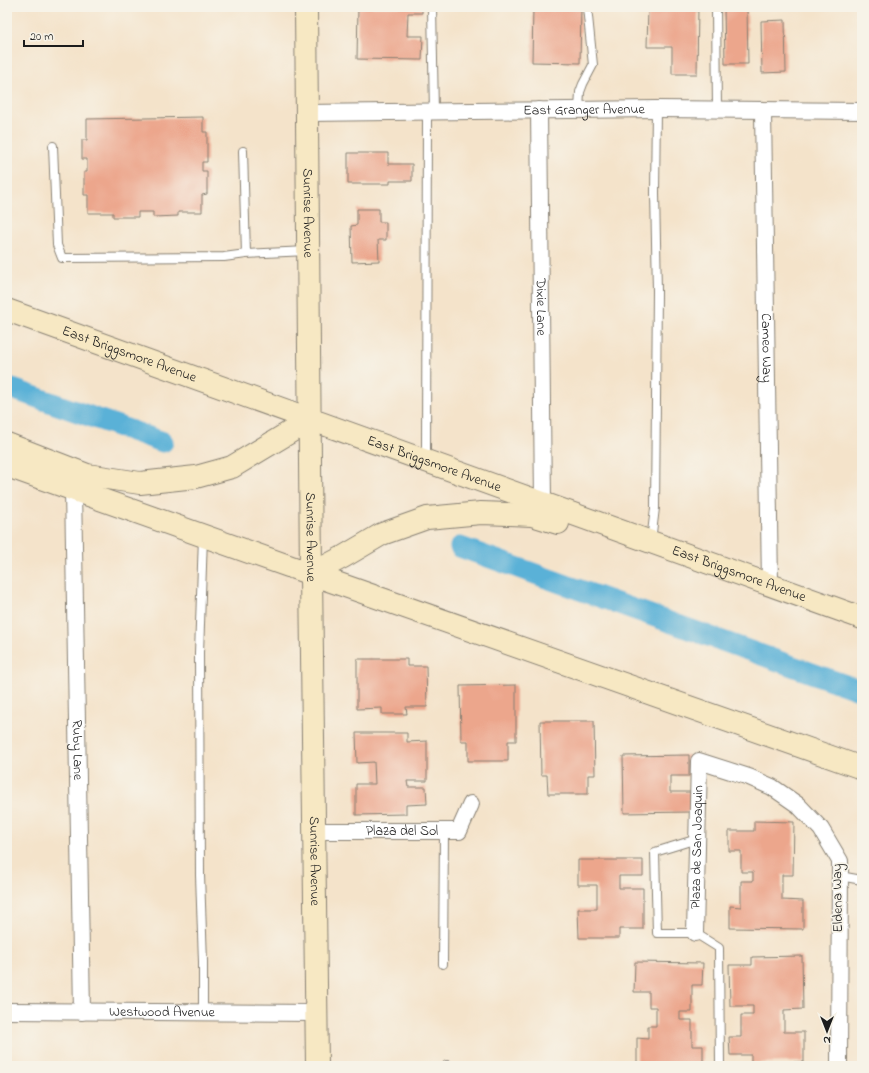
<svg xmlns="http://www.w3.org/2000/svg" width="869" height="1073" font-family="'Indie Flower',sans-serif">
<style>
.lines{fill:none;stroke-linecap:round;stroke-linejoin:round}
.canal{stroke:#5ab1d7;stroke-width:21}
.building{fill:#eca68c}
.lane-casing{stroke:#888073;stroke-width:10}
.street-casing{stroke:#888073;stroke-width:18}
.secondary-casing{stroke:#888073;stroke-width:24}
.lane{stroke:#fff;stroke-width:8}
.street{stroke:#fff;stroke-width:16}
.secondary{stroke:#f7e8c3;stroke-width:22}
.labels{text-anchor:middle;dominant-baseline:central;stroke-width:3.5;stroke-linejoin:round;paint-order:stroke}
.street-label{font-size:14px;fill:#1c1c1c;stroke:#f7f3e8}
</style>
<rect width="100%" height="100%" fill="#f7f3e8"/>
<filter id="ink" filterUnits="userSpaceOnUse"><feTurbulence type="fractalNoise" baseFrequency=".025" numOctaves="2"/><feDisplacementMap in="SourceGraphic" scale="8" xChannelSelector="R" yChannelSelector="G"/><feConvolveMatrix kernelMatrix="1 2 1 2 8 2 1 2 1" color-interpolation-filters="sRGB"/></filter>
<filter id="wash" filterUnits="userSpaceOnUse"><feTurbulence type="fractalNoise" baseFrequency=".012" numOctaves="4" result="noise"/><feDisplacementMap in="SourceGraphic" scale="16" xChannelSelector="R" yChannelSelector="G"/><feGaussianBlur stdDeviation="0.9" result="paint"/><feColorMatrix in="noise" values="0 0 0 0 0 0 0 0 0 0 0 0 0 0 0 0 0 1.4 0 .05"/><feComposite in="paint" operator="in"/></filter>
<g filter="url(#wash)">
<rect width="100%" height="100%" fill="#f4e3ca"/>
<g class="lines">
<path class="canal" d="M7,387L163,442
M460,547L862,691"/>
</g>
<g id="blocks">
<path class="building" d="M358,7H422V13H408L407,36H423L422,60L357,59Z
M533,7H581L580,63L532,62Z
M661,7H698L697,74H672V47H647L648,8H661Z
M724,7H747L748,64H725Z
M785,20L786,72L762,73L761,21Z
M203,117V132H207V162H202V171H207V194L202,195V212H178V216L153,217V212H138V217H113V213H88V195H84V172H87V159H82V140H87V119Z
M348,153H388V164H412V181H390V184H348Z
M357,209H379V222H386V240H378L379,261L352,262L351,226L357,225Z
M357,659H407V666H426L427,707H406L407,714H382V708L357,709Z
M516,685V741H508V761H468V741H461L460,686Z
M540,721H594L595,775H588V794H548L547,775H541Z
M356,733H407V742L427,741V781H407L408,787H426L427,804L406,805V814L356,815V784H375L374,762L357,763Z
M689,755V776H670V792H690V812L624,813L623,756Z
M754,821L794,822L793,875H782V900L803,901V929L730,928V906L741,907V881H753V872H741V851H729V831H754Z
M578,860H643V876H619V888H643V929H619V938H579L578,909H597V885H578Z
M802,956L803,1009L784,1010V1032H804V1062L751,1063V1055H730L729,1037H741V1015H753V1006H730L729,965H752V957Z
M635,962L703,963L702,985H692V1012H680V1020H692V1046H703V1066H637V1038L648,1039V1026H656V1007H649V992H634Z"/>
</g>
</g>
<g filter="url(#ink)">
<use href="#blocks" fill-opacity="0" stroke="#888073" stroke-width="1"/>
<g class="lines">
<defs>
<path id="lane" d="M432,7L434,112
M716,7L717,110
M579,110L580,92L583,84L593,65L587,7
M53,146L57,245L62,258L224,257L246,254L307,251
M243,151L246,254
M426,459L427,112
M651,541L655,508L657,291L655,193L656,109
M697,839L655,852L657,933H695L719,948L720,1066
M840,876L862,880
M443,964L444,831
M203,1012V962L200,875L199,653L203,537
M447,1065V1066"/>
<g id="street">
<path id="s1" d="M539,110L543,503"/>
<path id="s2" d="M763,111L770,585"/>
<path id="s3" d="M306,113L656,109L862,111"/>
<path id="s4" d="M73,489L82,1012"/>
<path id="s5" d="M314,831H459L471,804"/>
<path id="s6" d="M695,933L699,761L749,777L772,787L798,805L821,829L840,861L839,1066"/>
<path id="s7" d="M7,1011L317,1013"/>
</g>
<g id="secondary">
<path id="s8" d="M306,7L311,574L317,1066"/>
<path id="s9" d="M7,310L862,618"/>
<path d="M7,444L87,475L140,483L196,477L232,467L310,420"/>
<path d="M7,466L311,574L862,768"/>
<path d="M311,574L343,557L382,534L427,518L481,513L532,515L558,523"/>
</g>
</defs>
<use href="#lane" class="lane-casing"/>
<use href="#street" class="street-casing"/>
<use href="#secondary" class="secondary-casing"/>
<use href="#lane" class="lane"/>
<use href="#street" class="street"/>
<use href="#secondary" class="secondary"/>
</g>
</g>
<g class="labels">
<g class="street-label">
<text stroke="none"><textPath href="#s3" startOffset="278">East Granger Avenue</textPath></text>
<text stroke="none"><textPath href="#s8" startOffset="206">Sunrise Avenue</textPath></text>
<text stroke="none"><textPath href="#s1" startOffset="197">Dixie Lane</textPath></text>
<text stroke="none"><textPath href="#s2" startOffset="237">Cameo Way</textPath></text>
<text stroke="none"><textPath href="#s9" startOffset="130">East Briggsmore Avenue</textPath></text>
<text stroke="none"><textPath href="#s9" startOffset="454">East Briggsmore Avenue</textPath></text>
<text stroke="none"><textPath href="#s8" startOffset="530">Sunrise Avenue</textPath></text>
<text stroke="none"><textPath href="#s9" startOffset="778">East Briggsmore Avenue</textPath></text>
<text stroke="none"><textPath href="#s4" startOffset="261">Ruby Lane</textPath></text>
<text stroke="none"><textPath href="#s5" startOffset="88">Plaza del Sol</textPath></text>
<text stroke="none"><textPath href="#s6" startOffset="86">Plaza de San Joaquin</textPath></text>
<text stroke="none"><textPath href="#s8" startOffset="854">Sunrise Avenue</textPath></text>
<text transform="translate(838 898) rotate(-91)">Eldena Way</text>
<text stroke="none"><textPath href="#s7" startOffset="155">Westwood Avenue</textPath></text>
</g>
</g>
<rect width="869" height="1073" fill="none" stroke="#f7f3e8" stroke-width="24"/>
<g transform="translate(827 1031) rotate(180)" stroke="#f7f3e8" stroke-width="3" paint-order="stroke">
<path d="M0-3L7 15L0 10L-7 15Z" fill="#1c1c1c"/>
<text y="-6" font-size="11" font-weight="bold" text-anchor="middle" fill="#1c1c1c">N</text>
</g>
<path d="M24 40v6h59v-6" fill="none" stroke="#1c1c1c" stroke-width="2"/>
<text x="30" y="40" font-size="12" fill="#1c1c1c" stroke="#f7f3e8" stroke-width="3" paint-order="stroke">20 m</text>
</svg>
